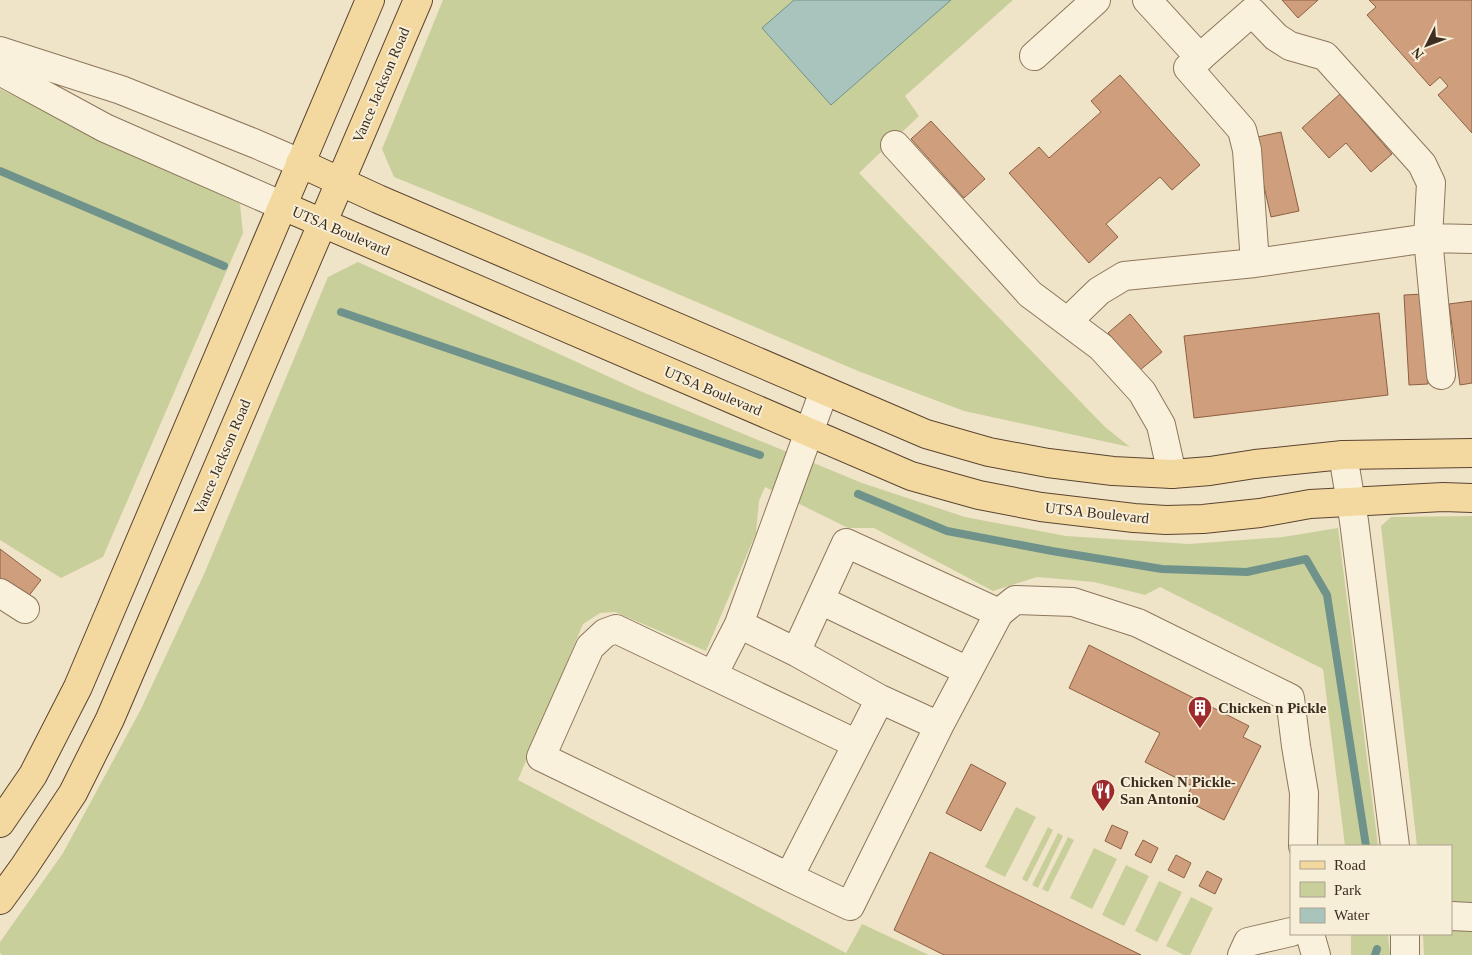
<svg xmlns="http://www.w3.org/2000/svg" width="1472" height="955" font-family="'Times New Roman',serif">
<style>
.green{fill:#c9cf9b}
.water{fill:#a9c4bc;stroke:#6f938a}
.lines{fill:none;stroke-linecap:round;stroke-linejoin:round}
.stream{stroke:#6f938a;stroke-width:8}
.building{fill:#cf9f7d;stroke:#8d5f41}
.minor-casing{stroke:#8d765c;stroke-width:30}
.major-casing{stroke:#5b4430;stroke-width:30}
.minor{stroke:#faf1dc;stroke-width:28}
.major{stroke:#f3d9a0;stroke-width:28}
.labels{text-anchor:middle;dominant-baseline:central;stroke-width:4;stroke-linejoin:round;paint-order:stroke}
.street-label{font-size:15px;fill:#3d2e20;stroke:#f7eed8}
.poi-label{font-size:15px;font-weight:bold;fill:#3d2e20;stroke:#f7eed8;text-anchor:start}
</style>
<rect width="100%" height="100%" fill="#f0e4c8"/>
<path class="green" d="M443,0H1013L905,96L919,116L859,173L1105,427L1130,447L964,411L858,371L584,254L394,177L382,149Z
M0,89L240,204L243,233L103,557L61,578L0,540Z
M358,262L640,391L862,483L965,517L1066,536L1189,544L1283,537L1338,528L1378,846H1345L1323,669L1160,587L1145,595L1094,582L1037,577L993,591L874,528H848L765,487L759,501L756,533L706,651L615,612L600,613L583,624L518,780L846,953L862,924L929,955H2L0,953V942L63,853L140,711L205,572L328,277Z
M1472,516V955H1424L1423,934H1451V846H1417L1381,526L1391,517Z
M1016,807L1036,817L1005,877L985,867Z
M1048,827L1053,830L1027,882L1022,879Z
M1058,833L1063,836L1038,888L1032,885Z
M1068,837L1074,840L1048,892L1042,889Z
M1094,848L1117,859L1092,909L1070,898Z
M1126,865L1149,876L1124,926L1102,915Z
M1159,881L1182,892L1157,942L1135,931Z
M1191,897L1213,908L1190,955H1184L1166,946Z
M1351,934H1388L1390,955H1351Z"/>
<path class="water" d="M794,0H951L831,105L762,28Z"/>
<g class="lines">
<path class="stream" d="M0,171L224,266
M341,312L760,455
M858,494L947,531L1052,551L1162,569L1247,572L1306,559L1327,595L1366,846
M1375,955L1377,949"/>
</g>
<path class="building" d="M1282,0H1318L1298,18Z
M1369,0H1472V133L1438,95L1448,86L1440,77L1430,86L1367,15L1376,7Z
M1120,75L1200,165L1172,190L1160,177L1106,224L1118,237L1089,263L1009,173L1039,147L1049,158L1101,112L1091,101Z
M1340,94L1392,154L1371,172L1346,143L1329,158L1302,128Z
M931,121L985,179L964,198L911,139Z
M1281,132L1299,211L1271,217L1253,138Z
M1424,294L1428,384L1409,385L1404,295Z
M1472,301V383L1460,385L1449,304Z
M1379,313L1388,395L1194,418L1184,336Z
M1130,314L1162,352L1140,370L1108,333Z
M0,549L41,580L24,602L0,584Z
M1089,645L1249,726L1243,737L1261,746L1224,820L1185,800L1192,786L1145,762L1160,733L1069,688Z
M971,764L1006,783L981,831L946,813Z
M1112,825L1128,832L1121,849L1105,841Z
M1143,840L1158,848L1151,863L1135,855Z
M930,852L1141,955H944L894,930Z
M1176,855L1191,863L1184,878L1168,870Z
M1207,871L1222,879L1215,894L1199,886Z"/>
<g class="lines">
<defs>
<path id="minor" d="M1147,0L1200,58
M0,51L121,90L256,144L300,163
M1034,56L1096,0
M0,71L105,128L283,206
M895,145L1030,294L1101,347L1142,392L1161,425L1172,474
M1255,263L1247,150L1242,130L1188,68L1252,12L1276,37L1290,46L1325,56L1422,164L1431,183L1428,238L1441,375
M1068,321L1099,291L1124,276L1255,263L1428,238L1472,239
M824,391L739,624L796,652L880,699L939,726L999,613L1015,600L1073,602L1138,623L1290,698L1296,746L1304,793L1303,846
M1343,455L1354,521L1395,846
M0,593L25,609
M820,600L968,671
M796,652L846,543L999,613
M713,675L739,624
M880,699L789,877L850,906L939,726
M789,877L541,757L590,647L605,633L616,629L857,744
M1451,916L1472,917
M1310,934L1316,955
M1405,934V955
M1242,955L1248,942L1291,932"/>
<path id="major" d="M300,163L378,199L926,434L989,452L1048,463L1113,471L1172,474L1210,471L1255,464L1343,455L1472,453
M283,206L911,476L979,495L1041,507L1134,518L1166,520L1203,519L1260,513L1310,504L1443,497L1472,498
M0,823L33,775L78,687L370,0
M0,900L24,867L73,793L110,719L418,0"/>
</defs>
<use href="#minor" class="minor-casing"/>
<use href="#major" class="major-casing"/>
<use href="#minor" class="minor"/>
<use href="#major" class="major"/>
</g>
<defs>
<symbol id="building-pin" viewBox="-11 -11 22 30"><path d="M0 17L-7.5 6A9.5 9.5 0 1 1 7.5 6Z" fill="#9e2a2b" stroke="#f7eed8"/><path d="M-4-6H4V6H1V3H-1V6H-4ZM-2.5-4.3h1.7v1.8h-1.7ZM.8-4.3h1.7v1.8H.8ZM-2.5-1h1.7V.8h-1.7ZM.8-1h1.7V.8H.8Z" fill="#fff"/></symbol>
<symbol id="restaurant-pin" viewBox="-11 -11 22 30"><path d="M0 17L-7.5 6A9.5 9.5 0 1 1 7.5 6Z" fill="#9e2a2b" stroke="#f7eed8"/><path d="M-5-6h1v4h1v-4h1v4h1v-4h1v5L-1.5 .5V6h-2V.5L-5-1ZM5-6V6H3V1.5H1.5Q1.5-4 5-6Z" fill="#fff"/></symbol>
</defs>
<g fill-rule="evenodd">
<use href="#building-pin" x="1186" y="694" width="28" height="38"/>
<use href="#restaurant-pin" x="1089" y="777" width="28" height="38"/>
</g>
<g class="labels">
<g class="street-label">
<text transform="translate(381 85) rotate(-67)">Vance Jackson Road</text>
<text transform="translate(341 231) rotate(23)">UTSA Boulevard</text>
<text transform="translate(713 391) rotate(23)">UTSA Boulevard</text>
<text transform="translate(222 457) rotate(-67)">Vance Jackson Road</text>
<text transform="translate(1097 513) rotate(6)">UTSA Boulevard</text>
</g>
<g class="poi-label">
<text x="1218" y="708">Chicken n Pickle</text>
<text x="1120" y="782">Chicken N Pickle-<tspan x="1120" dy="17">San Antonio</tspan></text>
</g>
</g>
<rect x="1290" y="845" width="162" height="90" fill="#f7eed8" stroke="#ada18e"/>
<rect x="1300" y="861" width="25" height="8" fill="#f3d9a0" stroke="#ada18e"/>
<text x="1334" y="870" font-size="15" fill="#3d2e20">Road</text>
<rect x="1300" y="882" width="25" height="15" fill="#c9cf9b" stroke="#ada18e"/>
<text x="1334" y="895" font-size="15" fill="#3d2e20">Park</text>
<rect x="1300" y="908" width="25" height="15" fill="#a9c4bc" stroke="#ada18e"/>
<text x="1334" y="920" font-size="15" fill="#3d2e20">Water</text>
<g transform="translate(1427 45) rotate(228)" stroke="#f7eed8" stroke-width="4" paint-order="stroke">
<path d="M0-4L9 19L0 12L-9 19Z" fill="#3d2e20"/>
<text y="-8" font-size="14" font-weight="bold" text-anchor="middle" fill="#3d2e20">N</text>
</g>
</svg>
